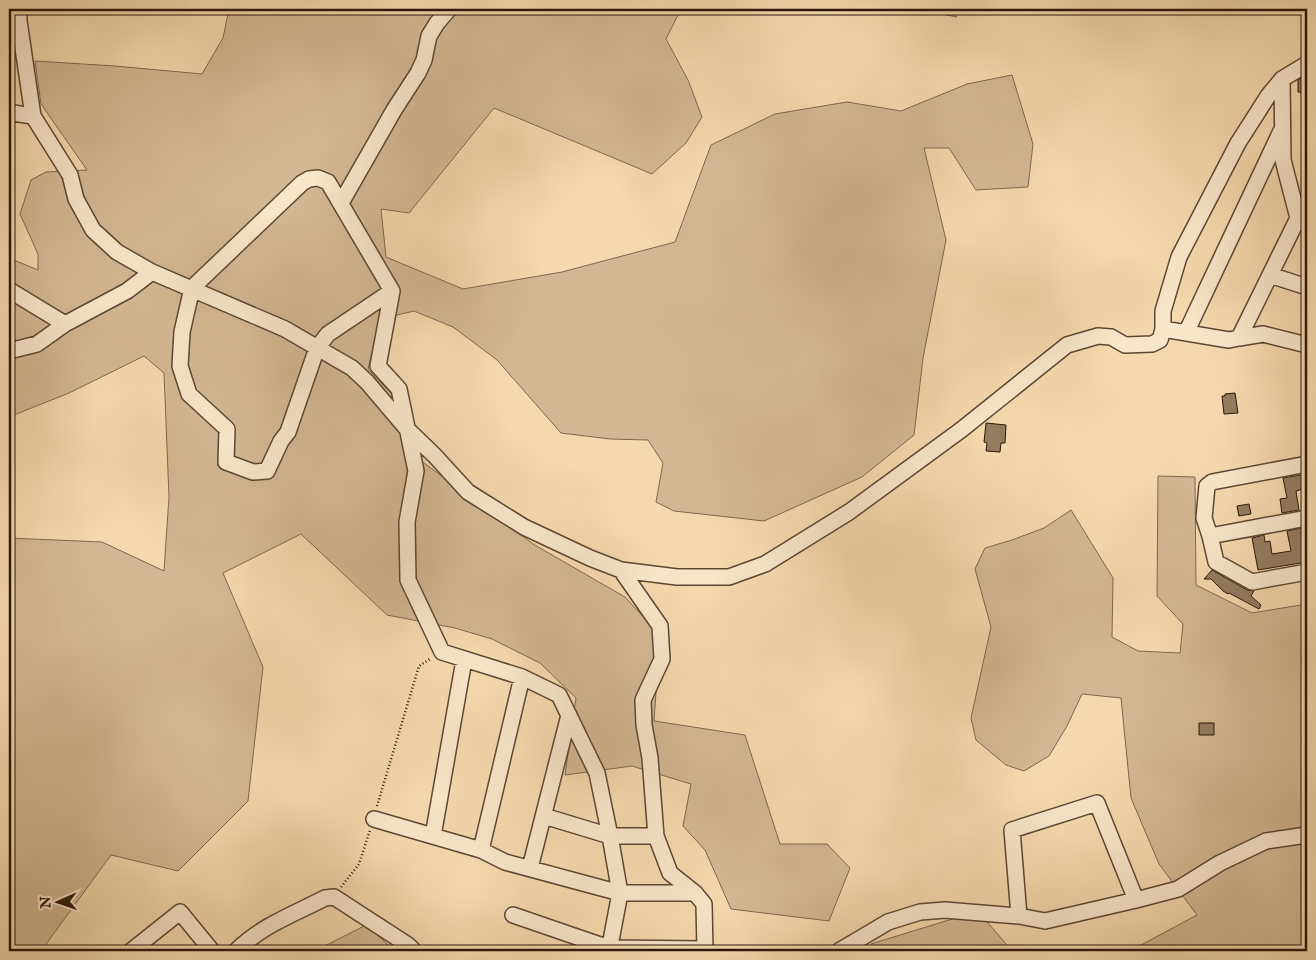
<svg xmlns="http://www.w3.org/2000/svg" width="1316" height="960" font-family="'IM FELL English',serif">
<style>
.green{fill:#d2b892;stroke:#7d684e}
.building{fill:#937c5f;stroke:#281809}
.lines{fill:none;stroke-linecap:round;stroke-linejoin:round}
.minor-casing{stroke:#5b4832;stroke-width:18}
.path{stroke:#281809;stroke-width:2.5;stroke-dasharray:1 2.5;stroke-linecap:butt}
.minor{stroke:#f8e6ca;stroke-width:15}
</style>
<rect width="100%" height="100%" fill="#f5d9ae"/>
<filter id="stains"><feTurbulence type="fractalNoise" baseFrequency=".004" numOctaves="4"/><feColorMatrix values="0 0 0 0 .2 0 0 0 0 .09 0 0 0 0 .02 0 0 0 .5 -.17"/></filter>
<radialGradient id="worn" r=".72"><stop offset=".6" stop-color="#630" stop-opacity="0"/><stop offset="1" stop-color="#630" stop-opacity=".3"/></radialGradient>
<path class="green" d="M229,9H681L666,39L688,80L702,117L686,143L652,174L494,108L409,213L381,209L386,257L463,289L562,272L675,242L711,145L775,114L847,102L901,111L967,84L1012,75L1033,144L1028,187L976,190L949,148H924L946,240L923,358L914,435L862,477L764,521L674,511L656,502L663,463L648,440L610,439L561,433L497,360L453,327L414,311L380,319L368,369L402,405L404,448L533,544L625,597L660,635L654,721L745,735L780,844H827L850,868L829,921L731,909L705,850L683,826L691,784L632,766L565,775L576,698L540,663L492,639L455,628L387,615L301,534L223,573L263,667L248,801L178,871L111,855L41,951H9V538L102,542L164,571L169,497L164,373L144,356L69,393L9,417V345L16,340L9,335V258L38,270V254L20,214L31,180L46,172L87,170L41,104L35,61L115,66L202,74L223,38Z
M916,9H948L957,17Z
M1158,476L1195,477L1196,585L1252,613L1307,604V951H1130L1197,915L1159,864L1131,798L1121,698L1082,694L1067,726L1049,756L1024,771L1006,765L976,740L971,718L991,627L975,569L985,548L1012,540L1044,528L1071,510L1113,578L1112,637L1138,651L1180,653L1183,624L1157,596Z
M978,911L1012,951H872L871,944Z
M366,925L395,951H315Z"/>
<path class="building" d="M1307,75V93L1298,92V80Z
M1235,393L1238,413L1224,414L1222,396H1225V394Z
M986,423L1006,425L1005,443H1001L1000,452L986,451L987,443L984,442Z
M1307,474V488L1296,491L1299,510L1282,513L1280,499L1287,498L1283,478Z
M1249,504L1251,514L1239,516L1237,506Z
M1307,527V562L1258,570L1252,538L1264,535L1265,542L1270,541L1272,554L1291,551L1287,531Z
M1212,570L1247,590L1254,591L1251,596L1261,605L1259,609L1229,593L1228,594L1223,591L1211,579H1204Z
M1199,723H1214V735H1199Z"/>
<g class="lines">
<defs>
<path id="minor" d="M19,9V21L33,116L70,175L76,199L93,230L117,252L152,272L285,329L352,368L367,382L406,428L435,456L468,492L524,527L590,558L621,570L677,577H729L765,564L849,512L961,430L1067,345L1098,336L1111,337L1125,345L1152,344L1160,340L1163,329V311L1179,257L1238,143L1268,96L1282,79L1307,64
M9,116L13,113L33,116
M318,178L328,182L392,291L328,334L317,348L288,432L281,441L267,471L253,472L226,462L227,429L189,394L180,366L182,332L192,288L302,183L309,179Z
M341,203L394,110L418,73L424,60L429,36L437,23L449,9
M1270,275L1307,287
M9,290L65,324
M392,291L378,366L399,389L416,471L407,522L408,580L442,652L522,677L559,695L597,773L610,836L620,893L609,951
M1163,329L1229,340L1239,338L1298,218L1283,160L1282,79
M1186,333L1281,131
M1239,338L1263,334L1307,345
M9,351L37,344L65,324L127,291L152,272
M1307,464L1212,482L1207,486L1204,518L1210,536L1307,518
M1210,536L1216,562L1252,582L1307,572
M621,570L660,626L662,659L643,700L644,725L650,758L656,836L670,873L695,893L704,904L705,951
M544,816L610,836H656
M374,819L481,850L505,862L620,893H695
M433,836L464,660
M481,850L522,677
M530,868L569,715
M513,915L609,948L705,949
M1019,916L1012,830L1097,803L1136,900
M131,951L180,912L212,951
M236,951C261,926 294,914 325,898L334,897L408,945L414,951
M839,951L888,922L920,912L945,910L1019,916L1045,921L1136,900L1178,889L1220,863L1266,841L1307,835"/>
</defs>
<use href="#minor" class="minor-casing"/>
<path class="path" d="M377,806L419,666L430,659
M341,887L359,864L370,830"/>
<use href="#minor" class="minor"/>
</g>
<rect width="1316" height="960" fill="none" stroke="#f5d9ae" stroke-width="30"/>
<rect x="10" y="10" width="1296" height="940" fill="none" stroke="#281809" stroke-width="2.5"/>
<rect x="15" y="15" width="1286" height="930" fill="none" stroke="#281809"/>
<g transform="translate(58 902) rotate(268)" stroke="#f8e6ca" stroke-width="4" paint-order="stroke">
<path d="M0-4L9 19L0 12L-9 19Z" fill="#281809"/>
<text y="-8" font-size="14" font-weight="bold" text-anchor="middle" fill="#281809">N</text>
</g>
<rect width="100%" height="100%" filter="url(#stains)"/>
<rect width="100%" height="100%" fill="url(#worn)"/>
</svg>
